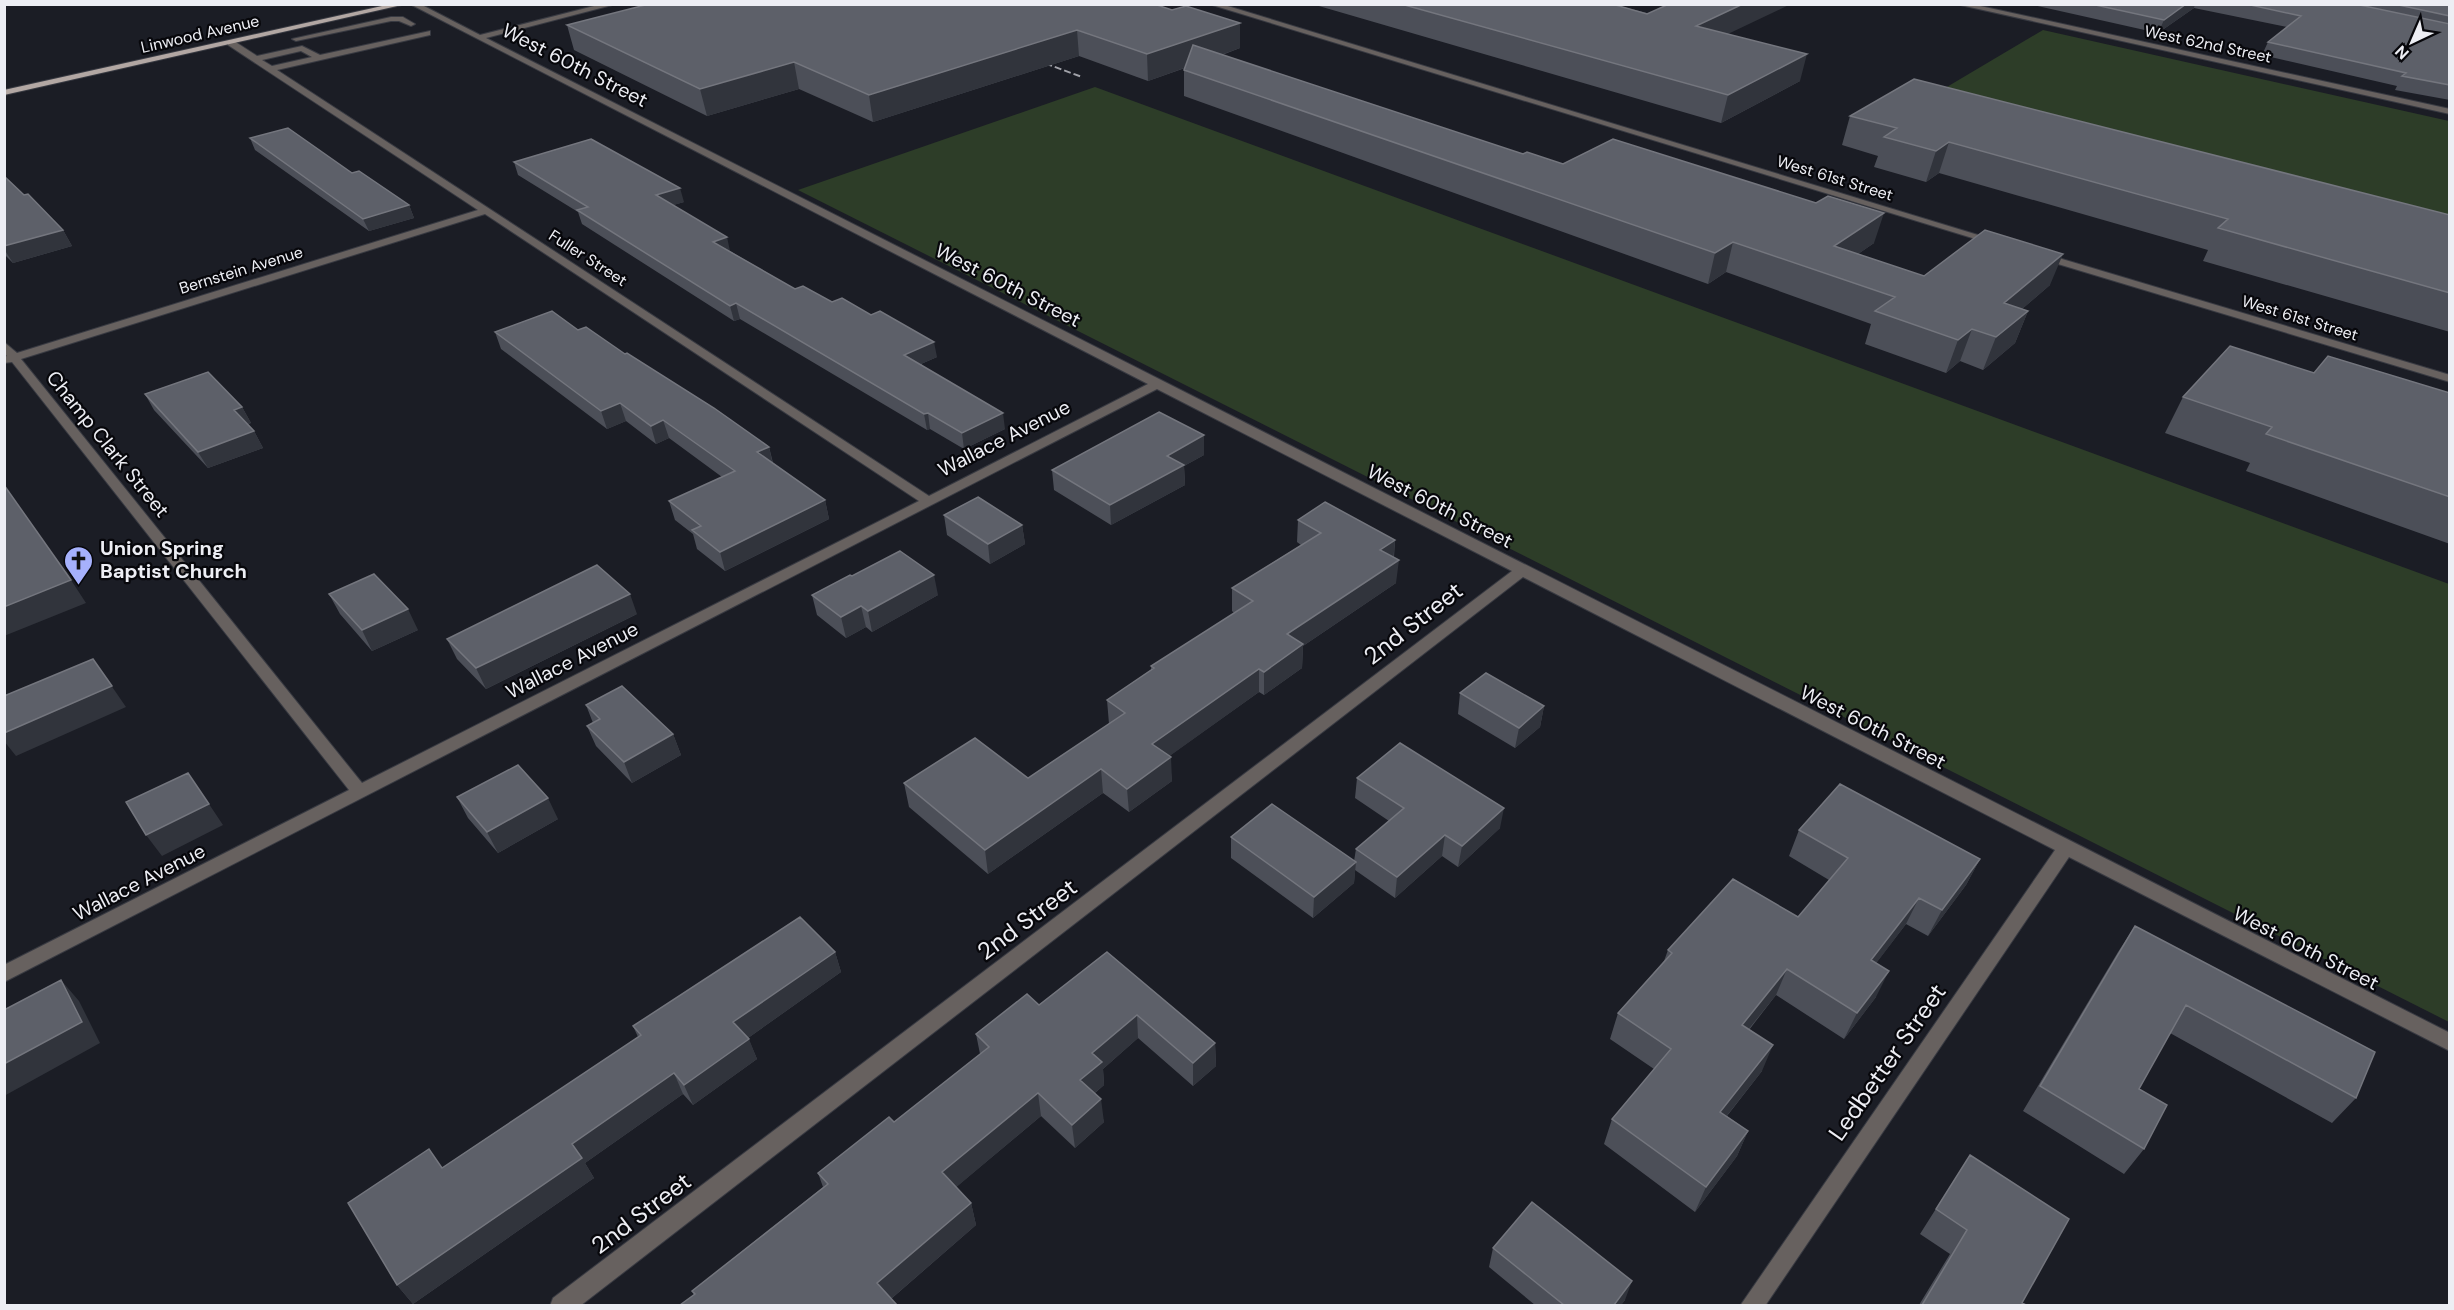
<svg xmlns="http://www.w3.org/2000/svg" width="2454" height="1310" font-family="'DM Sans',sans-serif">
<style>
.green{fill:#2d3d28}
.lines{fill:none;stroke-linecap:round;stroke-linejoin:round}
.minor-casing{stroke:#383a42;stroke-width:2}
.major-casing{stroke:#383a42;stroke-width:2}
.minor{fill:#67615f;fill-rule:evenodd}
.major{fill:#b2a7a3;fill-rule:evenodd}
.rail{stroke:#a1a2a9;stroke-width:2;stroke-dasharray:7 3;stroke-linecap:butt}
.wall{fill:#4c4f58}
.shaded-wall{fill:#31343c}
.building{fill:#5d6069;stroke:#74767e;stroke-width:1.5}
.labels{text-anchor:middle;dominant-baseline:central;stroke-width:4.5;stroke-linejoin:round;paint-order:stroke}
.far-street-label{font-size:16px;fill:#edeef4;stroke:#07070b}
.street-label{font-size:20px;fill:#edeef4;stroke:#07070b}
.poi-label{font-size:20px;font-weight:bold;fill:#edeef4;stroke:#07070b;text-anchor:start}
.near-street-label{font-size:24px;fill:#edeef4;stroke:#07070b}
</style>
<rect width="100%" height="100%" fill="#1b1d25"/>
<path class="green" d="M2043,30L2449,121V227L1935,94Z
M1095,87L2449,584V1022L798,190Z"/>
<g class="lines">
<defs>
<path id="minor" d="M410,4H420L480,35L602,4H616L486,38L2450,1033V1051L2069,857L1765,1306H1740L2055,850L1523,577L580,1306H550L553,1298L1512,571L1157,389L4,982V965L349,790L12,362L4,363V357L7,356L4,353V342L17,353L478,210L228,45V41H234L257,56L302,46L320,55L430,31V35L277,70L929,496L1148,384ZM301,51L312,57L272,66L262,60ZM485,214L919,501L362,783L21,359Z
M1209,4H1221L2001,242L1992,244Z
M1956,4H1971L2450,109V114Z
M391,17H403L415,24L411,26L399,21H391L296,41L292,39Z
M2042,253L2450,375V382L2038,258L2037,256Z"/>
<path id="major" d="M391,4H406L4,95V90Z"/>
</defs>
<use href="#minor" class="minor-casing"/>
<use href="#major" class="major-casing"/>
<use href="#minor" class="minor"/>
<use href="#major" class="major"/>
<path class="rail" d="M1036,60L1082,77"/>
</g>
<path class="wall" d="M1312,4H1612L1728,34L1800,81L1721,123Z
M2029,4H2450V100L2395,90L2397,86L2262,55L2268,42L2287,27L2194,8L2158,33Z
M1172,10L1240,23V48L1222,55L1523,154L1874,243L1858,254L1924,276L2050,285L2022,309L2028,311L2015,343L1983,370L1960,361L1946,373L1865,344L1871,324L1726,272L1708,284L1184,96V70L1185,68L1148,81L1079,56L873,122L799,89L707,116L574,50L567,25Z
M1850,116L2450,215V332L2203,261L2208,250L1939,173L1926,182L1874,167L1878,156L1842,145Z
M250,138L409,205L414,218L369,231L255,150Z
M514,162L684,202L673,205L730,251L795,289L832,302L937,357L921,364L1005,429L964,449L930,429L927,430L740,319L734,321L582,224L578,212L518,175Z
M4,176L24,195L63,230L72,246L13,263L4,254Z
M578,330L625,354L769,447L773,463L825,500L829,519L725,571L697,549L693,534L675,520L669,501L722,477L669,438L656,444L626,421L607,429L501,349L495,332Z
M2314,373L2450,393V544L2246,471L2250,463L2165,433L2183,397Z
M145,394L242,407L251,423L248,424L254,431L263,448L208,468L154,410Z
M1204,455L1184,466L1185,485L1111,525L1054,490L1052,470Z
M944,515L1022,525L1025,544L990,564L947,535Z
M1298,520L1395,540L1394,557L1396,583L1303,646L1302,668L1264,695L1259,692L1169,756L1172,781L1129,812L1103,793L988,874L909,807L904,783L1028,778L1109,724L1107,700L1151,671V666L1234,613L1232,611V588L1301,545L1297,542Z
M852,576L938,595L872,632L866,627L846,638L817,615L812,595Z
M329,594L418,630L372,651L340,614Z
M637,614L486,689L457,659L447,639Z
M1460,693L1544,706L1540,727L1515,748L1458,714Z
M586,705L673,734L681,755L632,783L596,746L587,726L593,723Z
M1357,778L1500,828L1458,867L1442,856L1395,898L1355,870L1354,883L1313,918L1231,858V837L1354,861L1356,849L1389,821L1355,798Z
M457,797L558,819L498,853L468,818Z
M1799,830L1980,859L1966,885L1928,936L1906,924L1876,963V997L1844,1039L1776,995L1749,1030L1762,1071L1727,1116L1748,1131L1737,1156L1695,1212L1604,1144L1612,1119L1654,1069L1610,1039L1618,1013L1664,961L1668,950L1798,917L1829,880L1789,856Z
M2135,926L2356,1098L2332,1123L2170,1033L2139,1089L2144,1149L2124,1174L2023,1111L2118,952Z
M835,952L841,972L748,1038L757,1059L693,1105L683,1094L585,1163L594,1178L413,1304L397,1285L442,1168L638,1037L633,1026Z
M1107,952L1215,1043L1216,1066L1193,1086L1138,1038L1103,1069L1104,1085L1095,1093L1104,1122L1075,1148L1041,1116L956,1187L971,1203L976,1225L891,1299L694,1295L692,1291L823,1187L818,1173L894,1122L980,1054L976,1034L1039,1005Z
M1970,1155L2022,1303L2026,1305H1919L1950,1254L1920,1234Z
M1493,1248L1625,1300L1621,1305H1535L1489,1267Z"/>
<path class="shaded-wall" d="M1743,4H1791L1690,52L1696,26Z
M2186,4H2195L2194,8L2158,33L2164,20Z
M1240,23V48L1148,81L1147,54Z
M1077,30L1079,56L873,122L869,95Z
M1807,54L1800,81L1721,123L1728,95Z
M794,62L799,89L707,116L700,89Z
M1949,142L1939,173L1926,182L1936,151Z
M680,188L684,202L660,209L656,195Z
M409,205L414,218L369,231L363,219Z
M1884,213L1874,243L1829,274L1834,246Z
M63,230L72,246L13,263L4,249V246Z
M727,237L730,251L713,242Z
M1733,242L1726,272L1708,284L1715,253Z
M2063,254L2050,285L1992,335L2004,303Z
M736,303L740,319L734,321L730,306Z
M2028,311L2015,343L1983,370L1996,337Z
M1972,329L1960,361L1946,373L1958,340Z
M934,342L937,357L907,370L904,355Z
M620,403L626,421L607,429L601,411Z
M242,407L251,423L242,426L234,410Z
M928,413L930,429L927,430L924,414Z
M1003,413L1005,429L964,449L962,433Z
M663,420L669,438L656,444L651,426Z
M254,431L263,448L208,468L198,452Z
M1204,435V455L1184,466L1185,485L1111,525L1110,505L1167,456Z
M769,447L773,465L757,452Z
M825,500L829,519L725,571L720,552Z
M1022,525L1025,544L990,564L988,544Z
M1395,540L1393,562L1380,550Z
M1399,560L1396,583L1303,646L1302,668L1264,695V672L1287,634Z
M934,575L938,595L872,632L868,611Z
M71,580L86,603L4,636V607Z
M630,594L637,614L486,689L476,668Z
M861,606L866,627L846,638L841,617Z
M408,609L418,630L372,651L362,630Z
M93,659L126,707L16,756L4,741V733Z
M1259,669V692L1153,768L1152,744Z
M1544,706L1540,727L1515,748L1519,728Z
M673,734L681,755L632,783L624,762Z
M1171,757L1172,781L1129,812L1127,789Z
M1101,769L1103,793L988,874L985,850Z
M548,798L558,819L498,853L487,832Z
M209,804L223,825L162,856L146,835Z
M1504,808L1500,828L1458,867L1462,846Z
M1445,835L1442,856L1395,898L1397,877Z
M1980,859L1966,885L1928,936L1942,910Z
M1356,862L1354,883L1313,918L1314,897Z
M1919,898L1906,924L1859,986L1871,960Z
M835,952L841,972L741,1043L733,1022Z
M1787,969L1776,995L1731,1051L1742,1025Z
M1889,971L1876,997L1844,1039L1857,1013Z
M61,980L79,1001L100,1043L4,1096V1064Z
M1137,1015L1138,1038L1103,1069L1104,1085L1083,1103L1080,1080L1092,1053Z
M749,1039L757,1059L693,1105L684,1085Z
M1215,1043L1216,1066L1193,1086V1063Z
M1773,1045L1762,1071L1710,1137L1720,1112Z
M674,1073L683,1094L585,1163L594,1178L413,1304L397,1285L572,1144Z
M1038,1093L1041,1116L947,1195L942,1172Z
M1101,1099L1104,1122L1075,1148L1072,1125Z
M1748,1131L1737,1156L1695,1212L1706,1187Z
M971,1203L976,1225L885,1304L877,1283Z
M1632,1281L1625,1300L1621,1305H1614Z"/>
<path class="building" d="M649,4H1154L1172,10L1186,6L1240,23L1147,54L1077,30L869,95L794,62L700,89L567,25Z
M1401,4H1612L1647,14L1669,4H1743L1696,26L1807,54L1728,95Z
M2091,4H2186L2164,20Z
M2246,4H2355L2450,24V85L2402,76L2406,73L2268,42L2301,16Z
M2394,4H2450V16Z
M1193,45L1523,154L1527,152L1563,164L1613,139L1816,203L1828,196L1884,213L1834,246L1924,276L1985,230L2063,254L2004,303L2028,311L1996,337L1972,329L1958,340L1875,311L1895,297L1733,242L1715,253L1184,70Z
M1914,79L2450,215V293L2218,228L2228,219L1949,142L1936,151L1884,137L1897,128L1850,116Z
M288,128L352,173L359,171L409,205L363,219L250,138Z
M591,139L680,188L656,195L727,237L713,242L795,289L803,286L832,302L842,298L871,315L880,311L934,342L904,355L1003,413L962,433L928,413L924,414L736,303L730,306L577,210L588,207L514,162Z
M4,176L24,195L28,194L63,230L4,246Z
M552,311L578,330L586,327L625,354L627,353L714,408L769,447L757,452L825,500L720,552L692,530L701,526L669,501L735,471L663,420L651,426L620,403L601,411L495,332Z
M2230,346L2314,373L2328,356L2450,393V497L2266,434L2272,427L2183,397Z
M208,372L242,407L234,410L254,431L198,452L145,394Z
M1159,412L1204,435L1167,456L1184,465L1110,505L1052,470Z
M4,485L71,580L4,607Z
M978,497L1022,525L988,544L944,515Z
M1325,502L1395,540L1380,550L1399,560L1287,634L1303,644L1264,672L1259,669L1152,744L1171,757L1127,789L1101,769L985,850L904,783L975,738L1028,778L1125,713L1107,700L1154,668L1151,666L1253,601L1232,588L1321,533L1298,520Z
M900,551L934,575L868,611L861,606L841,617L812,595L850,575L852,576Z
M597,565L630,594L476,668L447,639Z
M374,574L408,609L362,630L329,594Z
M93,659L112,686L4,733V696Z
M1486,673L1544,706L1519,728L1460,693Z
M622,686L673,734L624,762L587,726L600,719L586,705Z
M1400,743L1504,808L1462,846L1445,835L1397,877L1356,849L1404,808L1357,778Z
M518,765L548,798L487,832L457,797Z
M188,773L209,804L146,835L126,802Z
M1840,784L1980,859L1942,910L1919,898L1871,960L1889,971L1857,1013L1787,969L1742,1025L1773,1045L1720,1112L1748,1131L1706,1187L1612,1119L1671,1049L1618,1013L1672,953L1668,950L1733,879L1798,917L1848,858L1799,830Z
M1272,804L1356,862L1314,897L1231,837Z
M800,917L835,952L733,1022L749,1039L684,1085L674,1073L572,1144L582,1158L397,1285L348,1203L429,1149L442,1168L641,1035L633,1026Z
M2135,926L2375,1052L2356,1098L2186,1005L2139,1089L2167,1105L2144,1149L2040,1086Z
M1107,952L1215,1043L1193,1063L1137,1015L1092,1053L1102,1062L1080,1080L1101,1099L1072,1125L1038,1093L942,1172L971,1203L877,1283L897,1305H680L695,1294L692,1291L828,1184L818,1173L889,1117L894,1122L989,1047L976,1034L1027,994L1039,1005Z
M61,980L82,1022L4,1064V1010Z
M1970,1155L2069,1219L2022,1303L2026,1305H1922L1967,1230L1936,1209Z
M1532,1202L1632,1281L1614,1305H1564L1493,1248Z"/>
<defs>
<symbol id="church-pin" viewBox="-11 -11 22 30"><path d="M0 17L-7.5 6A9.5 9.5 0 1 1 7.5 6Z" fill="#a6b1fc" stroke="#07070b"/><path d="M-1.2-6h2.4v3.5h3.3v2.4h-3.3V6h-2.4V-.1h-3.3v-2.4h3.3Z" fill="#111"/></symbol>
</defs>
<g fill-rule="evenodd">
<use href="#church-pin" x="62" y="544" width="33" height="45"/>
</g>
<g class="labels">
<g class="far-street-label">
<text transform="translate(200 34) rotate(-13)">Linwood Avenue</text>
<text transform="translate(2208 44) rotate(12)">West 62nd Street</text>
<text transform="translate(1835 178) rotate(17)">West 61st Street</text>
<text transform="translate(588 258) rotate(33)">Fuller Street</text>
<text transform="translate(241 270) rotate(-17)">Bernstein Avenue</text>
<text transform="translate(2300 318) rotate(17)">West 61st Street</text>
</g>
<g class="street-label">
<text transform="translate(575 65) rotate(27)">West 60th Street</text>
<text transform="translate(1008 285) rotate(27)">West 60th Street</text>
<text transform="translate(1004 438) rotate(-27)">Wallace Avenue</text>
<text transform="translate(108 444) rotate(51)">Champ Clark Street</text>
<text transform="translate(1440 506) rotate(27)">West 60th Street</text>
<text transform="translate(572 660) rotate(-27)">Wallace Avenue</text>
<text transform="translate(1873 727) rotate(27)">West 60th Street</text>
<text transform="translate(139 882) rotate(-27)">Wallace Avenue</text>
<text transform="translate(2306 948) rotate(27)">West 60th Street</text>
</g>
<g class="poi-label">
<text x="100" y="548">Union Spring<tspan x="100" dy="23">Baptist Church</tspan></text>
</g>
<g class="near-street-label">
<text transform="translate(1413 623) rotate(-38)">2nd Street</text>
<text transform="translate(1027 919) rotate(-37)">2nd Street</text>
<text transform="translate(1887 1062) rotate(-55)">Ledbetter Street</text>
<text transform="translate(641 1213) rotate(-37)">2nd Street</text>
</g>
</g>
<rect width="2454" height="1310" fill="none" stroke="#edeef4" stroke-width="12"/>
<g transform="translate(2412 42) rotate(224)" stroke="#07070b" stroke-width="4.5" paint-order="stroke">
<path d="M0-4.5L10 22L0 15L-10 22Z" fill="#edeef4"/>
<text y="-9" font-size="16" font-weight="bold" text-anchor="middle" fill="#edeef4">N</text>
</g>
</svg>
